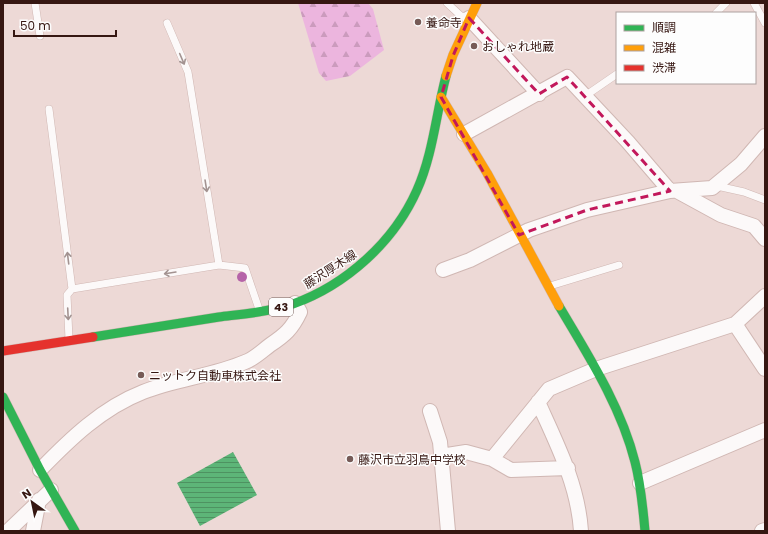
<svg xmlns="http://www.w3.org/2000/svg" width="768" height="534" font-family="Poppins,'Noto Sans JP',sans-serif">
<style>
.forest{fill:url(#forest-firs)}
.water{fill:url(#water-rules)}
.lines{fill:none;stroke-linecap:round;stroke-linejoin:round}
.lane-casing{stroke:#d0b7b3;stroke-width:8}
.street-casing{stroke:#d0b7b3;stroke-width:16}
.fast-casing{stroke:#d0b7b3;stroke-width:10}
.slow-casing{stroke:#d0b7b3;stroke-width:10}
.jam-casing{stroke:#d0b7b3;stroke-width:10}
.lane{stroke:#fcf9f9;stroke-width:7}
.street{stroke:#fcf9f9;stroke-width:14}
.fast{stroke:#30b455;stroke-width:9}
.slow{stroke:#ff9f0a;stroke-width:9}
.jam{stroke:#e5322d;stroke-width:9}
.tree{fill:#b563a8}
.oneway{stroke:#a39391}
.marked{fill:none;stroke:#c2185b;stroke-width:3;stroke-dasharray:8 5;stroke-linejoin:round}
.poi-dot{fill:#765b57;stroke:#fdfdfd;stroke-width:1.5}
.labels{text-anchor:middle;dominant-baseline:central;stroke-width:3;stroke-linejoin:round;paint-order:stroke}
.shield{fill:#fdfdfd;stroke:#725c58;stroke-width:1}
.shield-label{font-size:11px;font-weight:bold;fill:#361712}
.poi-label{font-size:12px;fill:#361712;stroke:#fdfdfd;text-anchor:start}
.street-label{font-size:12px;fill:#361712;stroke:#fdfdfd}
</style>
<defs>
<pattern id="forest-firs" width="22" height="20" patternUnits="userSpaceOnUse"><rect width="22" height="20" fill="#ecb5de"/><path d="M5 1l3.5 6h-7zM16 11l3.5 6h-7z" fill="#cb9bbd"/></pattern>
<pattern id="water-rules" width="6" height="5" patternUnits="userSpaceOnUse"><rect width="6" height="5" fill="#5db578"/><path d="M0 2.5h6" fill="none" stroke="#4e9261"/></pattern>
</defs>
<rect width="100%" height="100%" fill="#edd9d6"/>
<path class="forest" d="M298,3H368L373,9L384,50L350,76L326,81L319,73Z"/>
<path class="water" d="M233,452L257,495L200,526L177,483Z"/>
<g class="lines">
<defs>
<path id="lane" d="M35,3L40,36
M447,3L461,16L467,17
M754,3L765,23
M716,13L726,3
M585,96L617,74
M49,109L72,289L219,265L188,72L167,23
M717,186L744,192L765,200
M219,265L245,268L259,309
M550,286L619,265
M69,339L67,295L72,289"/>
<path id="street" d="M469,18L539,94
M464,134L567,77L628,142L670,191
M677,191L721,215L754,226L765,239
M443,270L470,260L529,230L587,210L670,191L712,188L741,164L765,136
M735,324L765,369
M538,402C557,444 578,485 581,531
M430,411L440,442L448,531
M441,456L466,452L492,459L549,389L596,369L735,324L765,296
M492,459L511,470L568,468
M40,470C70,439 102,408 143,392C176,379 212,376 245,362C254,359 262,351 270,345C285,335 292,329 300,312L295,303
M640,483L765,430
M8,531L51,490
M33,531L39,500
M762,531L765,530"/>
<path id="fast" d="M559,306C588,355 621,406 635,462C641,485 643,508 645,531
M93,337C135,330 177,324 219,317C243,314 269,312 293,304C346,285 394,242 417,190C433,154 436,114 446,76
M3,397L40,470L75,531"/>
<path id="slow" d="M446,76L453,55L477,3
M441,97L487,173L559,306"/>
<path id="jam" d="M3,351L93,337"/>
</defs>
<use href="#lane" class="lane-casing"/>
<use href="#street" class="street-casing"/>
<use href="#fast" class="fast-casing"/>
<use href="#slow" class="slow-casing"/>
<use href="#jam" class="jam-casing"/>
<use href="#lane" class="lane"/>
<use href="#street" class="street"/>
<use href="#fast" class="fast"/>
<use href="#slow" class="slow"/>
<use href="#jam" class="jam"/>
</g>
<circle class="tree" cx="242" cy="277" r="5"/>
<defs><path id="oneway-shaft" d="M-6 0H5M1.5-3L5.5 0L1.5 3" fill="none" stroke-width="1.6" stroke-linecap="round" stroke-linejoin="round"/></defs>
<g class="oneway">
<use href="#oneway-shaft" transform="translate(182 59) rotate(67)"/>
<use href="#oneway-shaft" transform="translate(206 186) rotate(81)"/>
<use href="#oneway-shaft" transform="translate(68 258) rotate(-97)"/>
<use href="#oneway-shaft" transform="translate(170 273) rotate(171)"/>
<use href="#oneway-shaft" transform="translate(68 314) rotate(87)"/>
</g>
<path class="marked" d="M469,18L539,94L567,77L670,191L587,210L519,235L441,97L453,56Z"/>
<g class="poi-dot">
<circle cx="418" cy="22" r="4"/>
<circle cx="474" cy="46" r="4"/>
<circle cx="141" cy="375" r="4"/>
<circle cx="350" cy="459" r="4"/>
</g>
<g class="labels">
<rect class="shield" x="269" y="298" width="24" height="18" rx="3"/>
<g class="shield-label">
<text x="281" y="307">43</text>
</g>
<g class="poi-label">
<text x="426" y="22">養命寺</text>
<text x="482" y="46">おしゃれ地蔵</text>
<text x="149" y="375">ニットク自動車株式会社</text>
<text x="358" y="459">藤沢市立羽鳥中学校</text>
</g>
<g class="street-label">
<text transform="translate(330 269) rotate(-33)">藤沢厚木線</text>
</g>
</g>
<rect width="768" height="534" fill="none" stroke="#361712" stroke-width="8"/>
<rect x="616" y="12" width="140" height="72" fill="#fdfdfd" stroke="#ada19f"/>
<rect x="624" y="25" width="20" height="6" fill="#30b455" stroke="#ada19f"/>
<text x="652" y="32" font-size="12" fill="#361712">順調</text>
<rect x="624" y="45" width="20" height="6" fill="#ff9f0a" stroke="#ada19f"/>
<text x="652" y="52" font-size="12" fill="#361712">混雑</text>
<rect x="624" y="65" width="20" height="6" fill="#e5322d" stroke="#ada19f"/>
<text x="652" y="72" font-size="12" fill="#361712">渋滞</text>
<g transform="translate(32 502) rotate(327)" stroke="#fdfdfd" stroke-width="3" paint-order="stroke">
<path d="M0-3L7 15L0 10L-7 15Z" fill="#361712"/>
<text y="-6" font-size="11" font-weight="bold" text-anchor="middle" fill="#361712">N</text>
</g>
<path d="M14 30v6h102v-6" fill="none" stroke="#361712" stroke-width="2"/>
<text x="20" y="30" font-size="12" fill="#361712" stroke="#fdfdfd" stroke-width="3" paint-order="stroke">50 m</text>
</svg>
